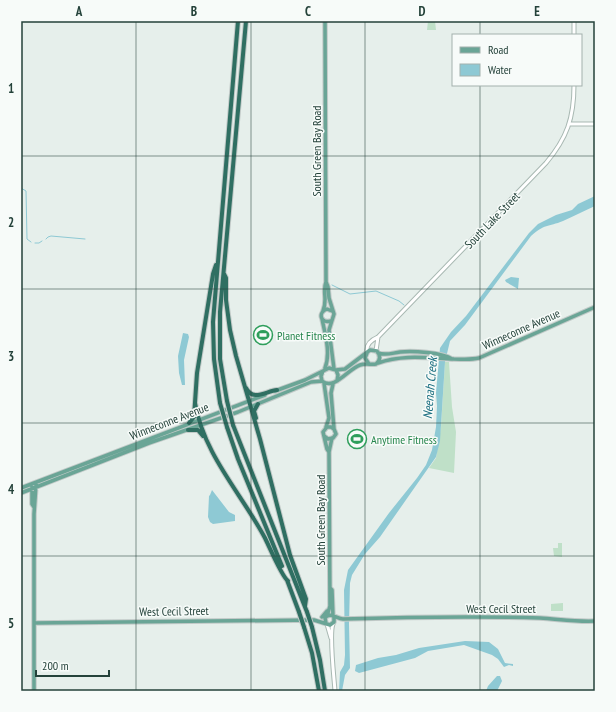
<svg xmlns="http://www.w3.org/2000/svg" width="616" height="712" font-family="'PT Sans Narrow',sans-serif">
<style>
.green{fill:#bfe0c8}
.water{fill:#8ec9d4}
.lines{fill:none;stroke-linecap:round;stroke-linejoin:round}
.stream{stroke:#8ec9d4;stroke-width:1}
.minor-casing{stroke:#a8b8b2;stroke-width:5}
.major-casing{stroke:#c2cac8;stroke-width:5.5}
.highway-casing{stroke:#c2cac8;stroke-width:6}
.minor{stroke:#fff;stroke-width:3}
.major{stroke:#6aa596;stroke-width:3.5}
.highway{stroke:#2f6f62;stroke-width:4}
.highway-bridge-casing{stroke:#c2cac8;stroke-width:6;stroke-linecap:butt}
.highway-bridge{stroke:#2f6f62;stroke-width:4}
.grid{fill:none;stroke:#24423a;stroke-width:1;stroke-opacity:0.55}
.labels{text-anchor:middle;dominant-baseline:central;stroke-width:3;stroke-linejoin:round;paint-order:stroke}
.street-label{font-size:12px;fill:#24423a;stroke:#f7fbf9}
.leisure-label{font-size:12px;fill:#27864d;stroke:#f7fbf9;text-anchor:start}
.water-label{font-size:13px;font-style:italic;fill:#1c6f80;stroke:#f7fbf9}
.neatline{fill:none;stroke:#24423a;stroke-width:1.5}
.grid-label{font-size:13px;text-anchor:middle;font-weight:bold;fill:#24423a}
</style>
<rect width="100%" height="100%" fill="#e6efeb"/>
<path class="green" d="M428,21H435L436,30H427Z
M445,362H449L452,407L456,432L454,473L429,468L436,458L441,427Z
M558,543H562V557L554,556L553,548H558Z
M563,603V611H551V604Z"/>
<path class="water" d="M595,196V206C584,211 574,216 563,221C548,227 544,224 531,236L465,325L450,341L445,362L440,441L436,457L380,537L365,554L352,575L350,583L349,624L350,668L345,675L342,691H339L340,672L344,665L345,655L344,590L348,570L389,513L417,478L426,465L432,450L436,427L437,406L436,393L440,348L451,332L466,316L529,233L538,224L556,215L572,210L578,204Z
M511,277L519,278L518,289L506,282L505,280Z
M183,333L188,334L189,337L184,360L185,385H182L179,373L178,356Z
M212,490L229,512L235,515V521L213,524L210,522L208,517L209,496L210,495Z
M465,641L489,642L498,649L505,663L513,664V666L509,665L504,667L498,659L492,655L464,645L428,651L415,658L359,673L355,671L356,665L378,658L396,655L419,648Z
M497,676H500L502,681L497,691H486L488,686Z"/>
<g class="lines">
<path class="stream" d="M21,188L26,191L27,239L31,242
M46,239L48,237L51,236L85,239
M35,243H39L42,241
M332,285L350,294L376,291L399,301L404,305"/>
<defs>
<path id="minor" d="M574,21V35
M569,124H595
M376,351L378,337
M367,352C366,345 371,340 378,337L546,163C567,138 574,118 574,85
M327,624L331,638
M333,624C329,634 334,677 335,691"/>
<path id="major" d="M326,282L328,287L329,298L334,314L329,330L334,369
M323,311C328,299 322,292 326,282L325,21
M322,319C325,334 331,353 325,368
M331,321C321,324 317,313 327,309L332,311
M367,353L365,358L369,364
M378,353C386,356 392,353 400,352C412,351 442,352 452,359
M378,363C403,354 428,358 454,359C463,359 470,360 479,358L595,307
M323,371L321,376L322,381C334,391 348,369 360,365C366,363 371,365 376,364C381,360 380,355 377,351L370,350L345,369L336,370
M324,383L329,418L326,427
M333,384L331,393L334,429
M275,391L305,380L329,368L336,370L338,375L337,381
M324,436L328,439L333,438L336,434L334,429L331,427H327L323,432L327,449L329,452
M32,487V504L34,507
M21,488L265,395
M21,493L149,443L238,412L311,382L322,381
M330,588L332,590L333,616
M327,616L330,606L329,452L332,438
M322,617L327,611
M34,623L314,620L330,625L334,622V617
M326,623L325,618C330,611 337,619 343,619C408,617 475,616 540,618C558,619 576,622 595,621
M34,691V514L36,485"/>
<path id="highway" d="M224,274L226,278V300L230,330L236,356L260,439L290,555L306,599L305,606
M246,388C253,402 266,391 277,390
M227,401L220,359V312L246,21
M195,403C204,455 241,493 265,538C269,546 282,577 288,581
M220,403L214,359L213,322L238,21
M256,418L254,411L258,404
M189,423L194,417L197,373L213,274L216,265
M233,425L307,612
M227,427L238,459L282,566
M188,430H198L203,436
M287,580L299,612
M304,627L312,653L319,691
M312,627L320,660L325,691"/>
</defs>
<use href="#minor" class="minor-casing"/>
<use href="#major" class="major-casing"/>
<use href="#highway" class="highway-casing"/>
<use href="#minor" class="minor"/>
<use href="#major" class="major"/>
<use href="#highway" class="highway"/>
<defs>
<path id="highway-bridge" d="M227,401L233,425
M220,403L227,427
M299,612L304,627
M307,612L312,627"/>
</defs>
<use href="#highway-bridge" class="highway-bridge-casing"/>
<use href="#highway-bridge" class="highway-bridge"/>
</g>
<path class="grid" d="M136,21V691M251,21V691M365,21V691M480,21V35M480,85V691M21,156H595M21,289H595M21,423H595M21,556H595"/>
<defs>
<symbol id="stadium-ring" viewBox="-11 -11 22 22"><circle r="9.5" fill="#f7fbf9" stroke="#2e9e5b" stroke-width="1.5"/><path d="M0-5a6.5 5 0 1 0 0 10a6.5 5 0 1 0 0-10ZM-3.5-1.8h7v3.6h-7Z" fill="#2e9e5b"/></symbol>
</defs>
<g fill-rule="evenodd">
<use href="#stadium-ring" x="252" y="324" width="22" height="22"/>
<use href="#stadium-ring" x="346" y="428" width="22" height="22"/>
</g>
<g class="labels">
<g class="street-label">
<text transform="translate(316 151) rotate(-90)">South Green Bay Road</text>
<text transform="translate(492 220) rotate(-46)">South Lake Street</text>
<text transform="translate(521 329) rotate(-24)">Winneconne Avenue</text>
<text transform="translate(169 421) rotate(-21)">Winneconne Avenue</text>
<text transform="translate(320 520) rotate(-90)">South Green Bay Road</text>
<text x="501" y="608">West Cecil Street</text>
<text transform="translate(174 611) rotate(-1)">West Cecil Street</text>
</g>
<g class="leisure-label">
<text x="277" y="335">Planet Fitness</text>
<text x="371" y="439">Anytime Fitness</text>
</g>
<g class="water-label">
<text transform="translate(430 388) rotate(-85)">Neenah Creek</text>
</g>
</g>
<rect width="616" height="712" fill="none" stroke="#f7fbf9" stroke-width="44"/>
<rect x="452" y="34" width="130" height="52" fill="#f7fbf9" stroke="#a3b1ad"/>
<rect x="460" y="47" width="20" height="6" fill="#6aa596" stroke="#a3b1ad"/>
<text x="488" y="54" font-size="12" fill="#24423a">Road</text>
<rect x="460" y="64" width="20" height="12" fill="#8ec9d4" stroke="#a3b1ad"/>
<text x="488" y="74" font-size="12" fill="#24423a">Water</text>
<path d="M36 670v6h73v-6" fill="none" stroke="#24423a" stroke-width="2"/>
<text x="42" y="670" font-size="12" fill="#24423a" stroke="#f7fbf9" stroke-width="3" paint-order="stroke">200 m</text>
<rect x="22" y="22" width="572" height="668" class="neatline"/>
<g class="grid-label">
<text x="79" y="16">A</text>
<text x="194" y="16">B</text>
<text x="308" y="16">C</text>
<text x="422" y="16">D</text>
<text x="537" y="16">E</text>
<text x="11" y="93">1</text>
<text x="11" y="227">2</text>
<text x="11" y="361">3</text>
<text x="11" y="494">4</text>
<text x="11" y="628">5</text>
</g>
</svg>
